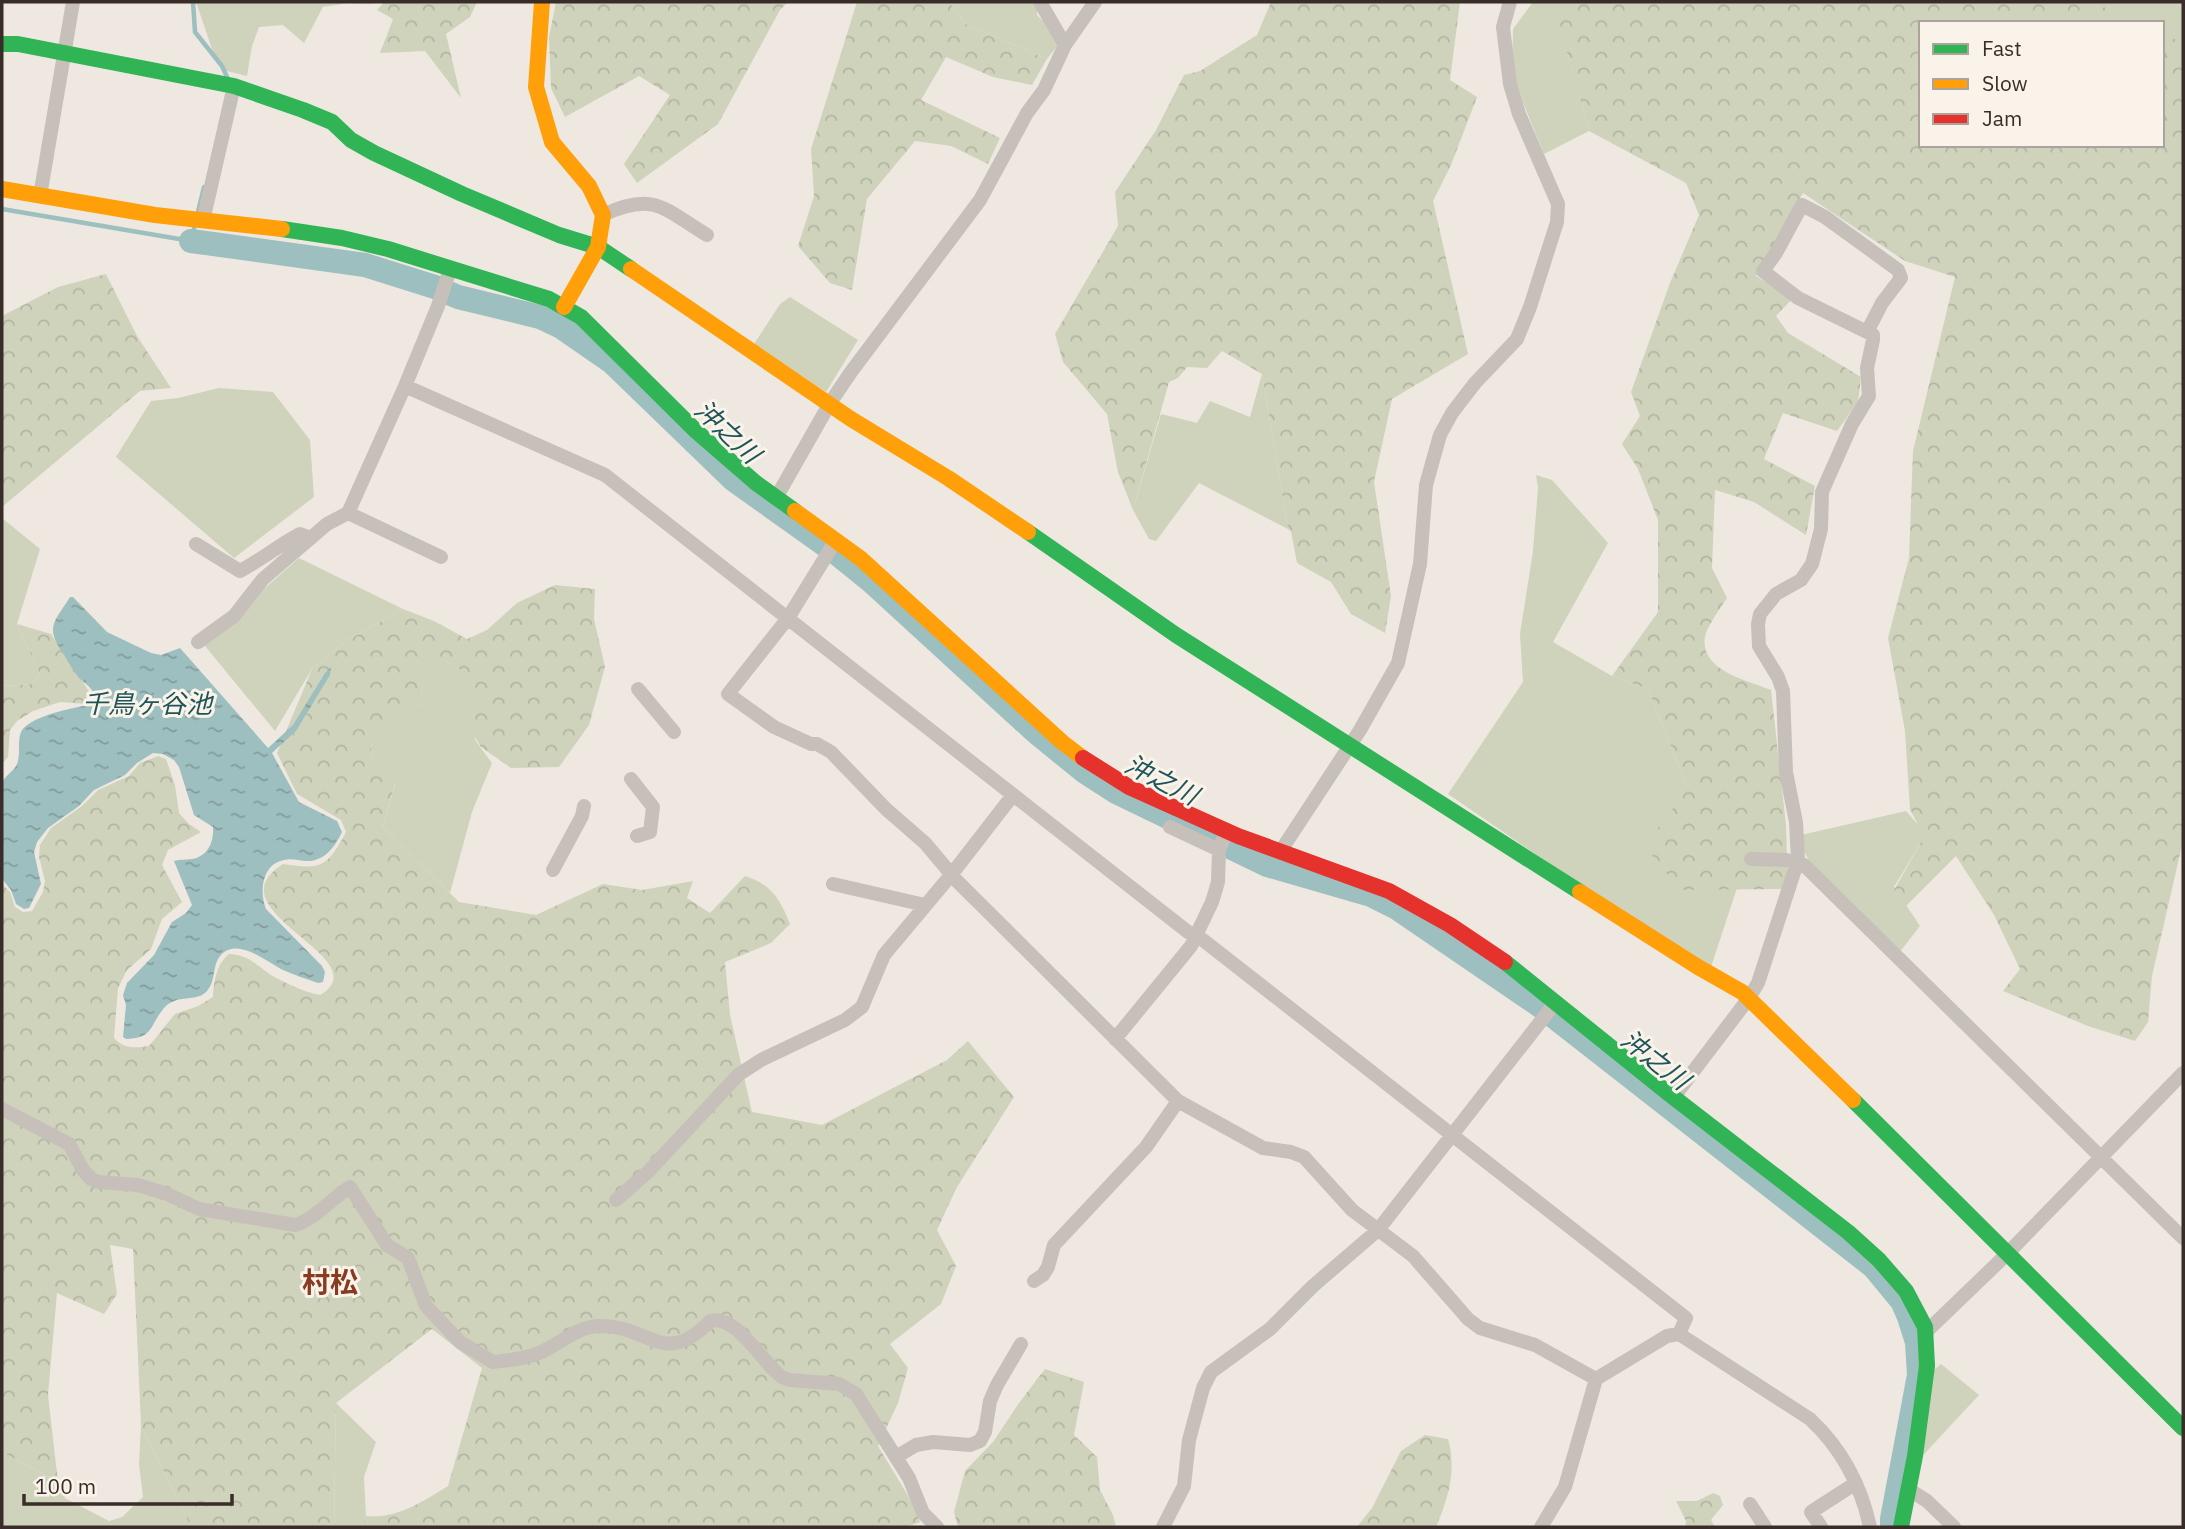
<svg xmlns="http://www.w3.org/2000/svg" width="2185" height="1529" font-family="'IBM Plex Sans','Noto Sans JP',sans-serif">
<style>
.green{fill:#cfd3bb}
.forest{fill:url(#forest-crowns)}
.water{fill:url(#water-ripples)}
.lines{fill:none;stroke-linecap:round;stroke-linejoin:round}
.stream{stroke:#9ebfbf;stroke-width:4.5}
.river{stroke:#9ebfbf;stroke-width:24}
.street{stroke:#c7c0ba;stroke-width:14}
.fast{stroke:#30b455;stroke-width:16}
.slow{stroke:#ff9f0a;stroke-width:16}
.jam{stroke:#e5322d;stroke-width:16}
.labels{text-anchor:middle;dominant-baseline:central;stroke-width:6;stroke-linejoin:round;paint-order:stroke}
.water-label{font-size:26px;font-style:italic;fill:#1d555a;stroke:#faf3e9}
.quarter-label{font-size:28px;font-weight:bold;fill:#883b20;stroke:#faf3e9}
</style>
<defs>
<pattern id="forest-crowns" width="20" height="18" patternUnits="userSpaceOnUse" patternTransform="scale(1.75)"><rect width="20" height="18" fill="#cfd3bb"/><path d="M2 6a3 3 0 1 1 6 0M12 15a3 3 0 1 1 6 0" fill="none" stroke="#b2b5a1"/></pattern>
<pattern id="water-ripples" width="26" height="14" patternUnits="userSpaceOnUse" patternTransform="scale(1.75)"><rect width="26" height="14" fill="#9ebfbf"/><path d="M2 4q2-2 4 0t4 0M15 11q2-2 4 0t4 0" fill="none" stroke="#829c9b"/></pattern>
</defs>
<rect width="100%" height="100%" fill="#eee8e1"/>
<path class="green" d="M196,2H370L372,4L349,3L323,7L304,43L283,25L259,27L252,46L247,76L227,71L213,52Z
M949,2H1037V15L1062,40L1047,59L967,25Z
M1533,2H1565L1561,30L1589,131L1544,154L1522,100L1512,68L1513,29Z
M2095,2H2183V109L2162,61V23H2129Z
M790,297L858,340L826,392L754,344L780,304Z
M1262,374L1288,529L1199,483L1156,541L1149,539L1133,510L1161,414L1197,423L1210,401L1250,417Z
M219,388L273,392L310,440L314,497L234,558L116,457L151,401L178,398Z
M1536,475L1552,480L1608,543L1553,642L1612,676L1648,689L1688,789L1680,889L1737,888L1709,973L1448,794L1523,682L1520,634L1533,551L1538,488Z
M2,518L40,549L17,624L40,674L32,684L2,686Z
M299,558L403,609L348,640L312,669L275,731L205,646L206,640Z
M423,651L457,667L476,682L475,740L492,763L472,812L450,893L383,827L395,784L372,759L371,742L421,704Z
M1906,811L1926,834L1894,887L1920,926L1899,953L1810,863L1803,849L1801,835Z
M1941,1364L1979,1395L1913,1466L1934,1370Z
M336,1403L376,1442L364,1477L366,1516L362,1527H334Z
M141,1425L191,1527H2V1452L58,1482L65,1498L109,1521L122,1517L143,1497L139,1464Z"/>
<path class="forest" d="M384,2H477L470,17L446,34L461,98L425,51L380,53L393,19L377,10Z
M556,2H788L780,10L718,124L637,183L624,164L670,95L639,76L565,117L551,88L549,37Z
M857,2H949L967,25L1047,59L1032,85L993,77L946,57L921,100L1000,138L988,164L951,146L915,141L867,199L852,290L830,283L798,246L814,196L811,149Z
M1271,2H1460L1450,80L1477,97L1451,165L1433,201L1468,354L1392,399L1374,482L1391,596L1385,633L1351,614L1331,582L1297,563L1291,531L1288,529L1262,374L1222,351L1207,368L1187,367L1178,378L1169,382L1133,510L1118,472L1107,414L1063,362L1055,334L1118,226L1115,192L1156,130L1184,75L1200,71L1257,35Z
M1563,2H2096L2129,23H1921V145H2162V36L2183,41V841L2152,976L2148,1022L2135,1041L2088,1026L2003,991L2020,969L1994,915L1956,856L1906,906L1894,890L1924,837L1910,809L1905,731L1888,638L1909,558L1913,451L1955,277L1905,261L1803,193L1756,276L1793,298L1776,316L1788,333L1861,377L1858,402L1837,431L1783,413L1764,459L1815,486L1806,535L1754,502L1715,490L1712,568L1727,598C1721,607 1707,627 1705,636C1699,671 1747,680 1771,690L1786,825L1788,889L1680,890L1644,846L1688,789L1648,689L1612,676L1658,612V520L1638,469L1622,444L1640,416L1631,392L1670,283L1699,215L1686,183L1589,131L1559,24Z
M106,274L137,336L171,388L140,391L2,507V316L58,287Z
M555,585L595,589L594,619L605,667L589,725L559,767L511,768L481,747L466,723L475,682L457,667L424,652L421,704L371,743L372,759L395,783L383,827L459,902L536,915L603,884L642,890L693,881L687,898L710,913L745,876C771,884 780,899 790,924L771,943L725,962L730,1015L752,1112L822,1125L947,1060L968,1041L1014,1097L957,1187L937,1230L956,1266L941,1304L890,1344L908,1368L898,1403L878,1446L913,1504L920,1522L906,1527H362L366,1516C397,1519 422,1502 448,1486L482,1368L432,1329L336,1403L334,1527H191L141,1425L133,1249L110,1245L117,1294L104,1314L57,1293L48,1395L58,1482L2,1452V884L10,892L15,907L23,912L32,911L43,892L45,881L39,857L40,845L51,828L82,806L98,790L129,776L140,763L158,756L166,759L175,785L179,813L189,824L201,832L168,850L162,865L182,902L162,919L151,949L127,970L118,988L114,1038C124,1049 134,1048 149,1046L175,1014L198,1006L213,997C214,981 216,965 229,954C252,955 259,969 278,979C292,986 305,992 320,995C382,958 208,911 283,864C322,870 327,867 346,832L341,820L297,794L277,753L312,669L348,640L403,609L434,621L467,639L487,630L517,603Z
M17,624L51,634L90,693L87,704L60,702L33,711L17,721L10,730L8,757L2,764V686L32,684L40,674Z
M1045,1369L1084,1382L1074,1435L1097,1457L1100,1490L1113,1515L1116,1527H958L954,1512L965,1471L993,1442L1019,1403Z
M1425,1435L1448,1439C1457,1471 1448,1498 1436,1527H1357L1372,1508L1401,1451Z
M1713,1493L1720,1496L1723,1505L1711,1520L1715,1527H1685L1686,1521L1676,1501H1697Z"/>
<path class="water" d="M70,597H73L107,632L151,653L161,655L180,648L268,748L293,725L325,673L331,667L330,675L296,731L272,753L299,802L337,821L342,832C335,847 324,862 306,861C300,861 291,858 284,860C262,864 259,892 266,909L322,966L325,972L323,982L318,983C307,979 294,975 283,970C267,962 237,936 220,956C212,966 216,981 207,991C197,1003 177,993 164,1008C149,1026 154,1038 126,1039L123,1037L126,1005L123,995L127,983L154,955L172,922L186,913L192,905L174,861C180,859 186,860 192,859C208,856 214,842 213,827L194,815L179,767L174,760L163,754L153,753L137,763L125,775L94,790L79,806L48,828L37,842L34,852L41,884L29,908L24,909L16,904L11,890L2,879C2,863 0,791 3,781C7,774 14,771 17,764C21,754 17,741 21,732C29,716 75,707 91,705L96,699C92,687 88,686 79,678C73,671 69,663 64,655C45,627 53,624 70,597Z"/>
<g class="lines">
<path class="stream" d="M193,2L195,32L222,66L228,79
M2,209L191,241L195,224
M197,216L204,187"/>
<path class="river" d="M191,241L365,265L435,287L458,297L540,317L561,327L613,363L734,480L835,552L872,582L1037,733L1085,772L1116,792L1267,865L1371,895L1397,908L1539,1005L1874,1267L1902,1301L1909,1317L1917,1342L1919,1375L1892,1519V1527"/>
<path class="street" d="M1040,2L1065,45
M40,196L73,2
M603,215C654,191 664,209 707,235
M203,221L234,86
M405,386L605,475L1188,932L1203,940L1686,1318L1679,1334
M776,498L830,403L851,372L980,200L1027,113L1044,90L1065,45L1095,2
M348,513L441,557
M836,540L788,618L728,694L774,727L811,744H817L831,752L886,809L925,843L957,881L1178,1101L1263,1148L1291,1152L1304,1157L1352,1210L1413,1256L1468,1319L1480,1328L1535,1345L1596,1379L1667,1336L1679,1334L1810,1419C1842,1449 1861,1485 1870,1527
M196,544L240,571C261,560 279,545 300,534L311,538
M198,642L234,616L263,579L327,524L348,513L405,386L438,306L450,269
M638,689L674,732
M631,779L653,807L650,832L637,836
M1170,827L1219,850
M1280,852L1360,730L1398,663L1420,564L1426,485L1440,435L1452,413L1475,383L1517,339L1530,307L1557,222L1558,204L1519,114L1510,84L1503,27L1510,2
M1751,859L1786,860L1804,865L2183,1238
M553,870L582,816L584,806
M833,884L925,905
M1115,1039L1191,946L1212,902L1218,882L1219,850L1227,830
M1673,1098L1749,998L1758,983L1798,860L1796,822L1786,772L1783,691L1778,677L1759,646L1758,624L1760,614L1776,594L1801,580L1812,564L1821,529L1822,492L1852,424L1869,396L1867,368L1873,340V335L1867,332L1882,303L1901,278L1898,270L1825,217L1802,205L1776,253L1763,271L1798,298L1867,332
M2,1109L69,1144L83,1170L91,1179L99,1182L138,1185L167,1194L199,1209L295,1225C314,1220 332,1198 350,1187L387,1245L408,1258L426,1306L460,1342L493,1362C509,1360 527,1359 541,1352C561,1343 578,1326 600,1326C649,1325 664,1369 710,1321C736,1313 763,1364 782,1377L790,1380L839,1384L856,1394L909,1478L923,1513L937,1527
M616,1200L648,1172L738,1075L761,1060L845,1020L862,1007L884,955L951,875L1013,795
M1034,1281L1043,1275L1048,1267L1054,1245L1146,1147L1178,1101
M1927,1331L2008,1253L2183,1073
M896,1457L916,1445L933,1442L970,1445L980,1441L985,1432L990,1401L997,1385L1021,1344
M1908,1489L1927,1501L1954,1527
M1750,1504L1765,1527
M1163,1527L1184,1486L1189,1440L1203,1388L1211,1372L1270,1329L1313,1286L1378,1230L1555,1003
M1541,1527L1565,1487L1596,1379
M1821,1527L1811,1512L1856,1483"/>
<path class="fast" d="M2,44H18L234,86L303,110L332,122L351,140L374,153L462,194L559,235L598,247L631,269
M282,229L342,238L388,249L549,299L581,317L696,431L756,483L795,511
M1028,532L1176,635L1580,892
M1505,962L1668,1093L1848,1232L1879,1260L1906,1291L1925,1327L1927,1366L1915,1456L1901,1527
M1853,1100L2183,1428"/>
<path class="slow" d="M542,2L536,87L552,142L589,186L603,215L598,247L564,307
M2,189L155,215L282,229
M631,269L851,419L948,478L1028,532
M795,511L860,558L1062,742L1083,758
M1580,892L1698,967L1742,992L1853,1100"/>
<path class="jam" d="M1083,758L1129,787L1238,836L1389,891L1450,925L1505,962"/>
</g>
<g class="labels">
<g class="water-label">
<text transform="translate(728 431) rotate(43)">沖之川</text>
<text x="147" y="703">千鳥ヶ谷池</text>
<text transform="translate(1162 779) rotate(27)">沖之川</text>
<text transform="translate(1656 1059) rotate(38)">沖之川</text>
</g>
<g class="quarter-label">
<text x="330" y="1281">村松</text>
</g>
</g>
<rect width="2185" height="1529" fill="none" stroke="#382d28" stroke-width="7"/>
<rect x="1919" y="21" width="245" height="126" fill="#faf3e9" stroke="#aca49c" stroke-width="2"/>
<rect x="1933" y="44" width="35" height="10" fill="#30b455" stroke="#aca49c" stroke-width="2"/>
<text x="1982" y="56" font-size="21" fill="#382d28">Fast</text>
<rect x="1933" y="79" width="35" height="10" fill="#ff9f0a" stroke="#aca49c" stroke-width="2"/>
<text x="1982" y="91" font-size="21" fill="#382d28">Slow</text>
<rect x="1933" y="114" width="35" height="10" fill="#e5322d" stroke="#aca49c" stroke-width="2"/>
<text x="1982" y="126" font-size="21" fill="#382d28">Jam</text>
<path d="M24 1494v10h208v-10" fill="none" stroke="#382d28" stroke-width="3.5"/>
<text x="35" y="1494" font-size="21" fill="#382d28" stroke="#faf3e9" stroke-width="5" paint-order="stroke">100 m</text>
</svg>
